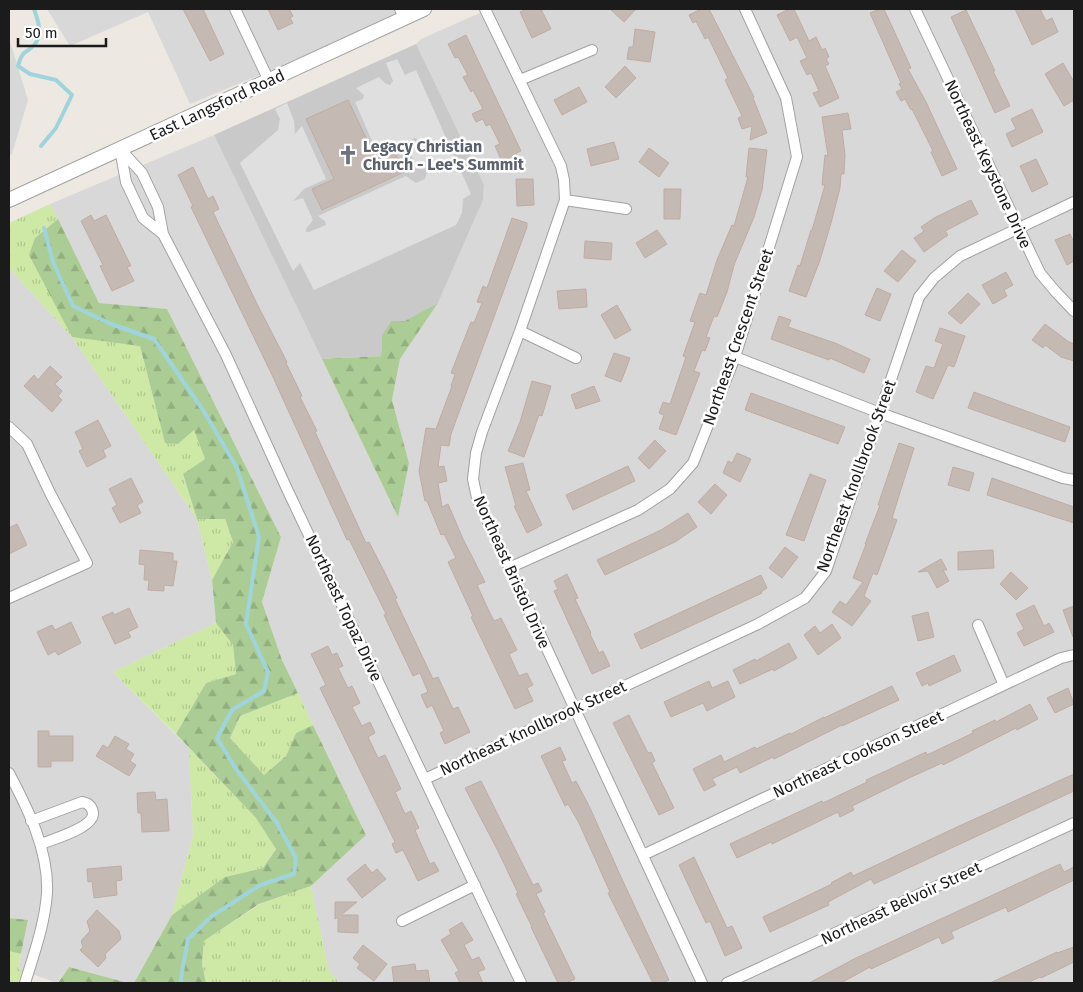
<svg xmlns="http://www.w3.org/2000/svg" width="1083" height="992" font-family="'Fira Sans',sans-serif">
<style>
.residential{fill:#d9d8d8}
.religious{fill:#c9c9c9}
.grass{fill:url(#grass-tufts)}
.forest{fill:url(#forest-firs)}
.parking{fill:#dfdfdf}
.lines{fill:none;stroke-linecap:round;stroke-linejoin:round}
.stream{stroke:#a0d4dc;stroke-width:4}
.building{fill:#c5b9b4;stroke:#bfaca3}
.minor-casing{stroke:#a2a2a2;stroke-width:12}
.tertiary-casing{stroke:#a2a2a2;stroke-width:16}
.minor{stroke:#fff;stroke-width:10}
.tertiary{stroke:#fff;stroke-width:14}
.labels{text-anchor:middle;dominant-baseline:central;stroke-width:5;stroke-linejoin:round;paint-order:stroke}
.street-label{font-size:16px;fill:#1b1b1b;stroke:#fff}
.worship-label{font-size:16px;font-weight:bold;fill:#5b616d;stroke:#fff;text-anchor:start}
</style>
<defs>
<pattern id="grass-tufts" width="24" height="20" patternUnits="userSpaceOnUse" patternTransform="scale(1.25)"><rect width="24" height="20" fill="#cde9a5"/><path d="M3 7l-1-3M5 7V3M7 7l1-3M15 17l-1-3M17 17v-4M19 17l1-3" fill="none" stroke="#afc78d"/></pattern>
<pattern id="forest-firs" width="22" height="20" patternUnits="userSpaceOnUse" patternTransform="scale(1.25)"><rect width="22" height="20" fill="#abcd95"/><path d="M5 1l3.5 6h-7zM16 11l3.5 6h-7z" fill="#93af80"/></pattern>
</defs>
<rect width="100%" height="100%" fill="#ede8e1"/>
<path class="residential" d="M47,9H404L308,55L190,104L148,12L70,46Z
M489,9H1074V983H340L329,973L311,886L366,835L282,660L262,602L281,537L167,310L99,303L50,204L214,135L398,516L409,463L392,400L400,359L438,303L483,200L484,185L416,44L421,39Z
M9,38L28,100L12,154L9,156Z
M9,268L72,337L197,519L212,580L216,623L113,672L189,748L193,835L172,915L134,983H128L69,967L57,983L18,969L28,921L9,918Z"/>
<path class="religious" d="M416,44L484,185L483,200L438,303L382,336L381,356L322,359L214,135Z"/>
<path class="grass" d="M50,204L58,219L35,238L140,346L165,442L178,444L194,429L205,459L183,475L197,519H225L233,542L212,580L197,519L72,337L9,268V223Z
M216,623L233,645L236,674L206,683L176,734L113,672Z
M298,693L313,725L296,733L286,756L264,775L230,738L240,716Z
M189,748L256,818L276,848L263,868L225,877L172,915L193,835Z
M311,886L329,972L340,983H206L202,964L204,941L260,904Z
M9,951L21,954L18,969L26,972L22,983H9Z"/>
<path class="forest" d="M58,219L99,303L167,309L281,537L262,602L282,660L298,693L240,716L230,738L264,775L286,756L296,733L313,725L366,835L311,886L259,904L204,941L202,964L206,983H134L172,915L225,877L263,868L276,849L256,818L176,734L206,683L236,674L233,645L216,623L212,580L233,542L225,519H197L183,474L205,459L194,430L178,444L165,443L140,346L72,337L29,255L35,238Z
M438,303L400,359L392,400L409,463L398,517L322,359L381,356L382,336L391,321H405Z
M9,918L28,920L21,954L9,951Z
M69,967L128,983H58Z"/>
<path class="parking" d="M397,59L405,75L416,70L471,194L463,199L462,213L456,225L314,290L300,263L293,271L240,163L278,130L280,119L275,109L287,103L294,121L295,134L302,126L326,179L304,189L293,201L303,198L313,220L306,229V232H309L326,225L325,221L318,216L406,176L416,183L425,179L428,168L427,163L416,167L409,149L417,144L418,140L415,138L380,152L376,150L355,102L363,99L364,95L356,88L379,77L386,84L390,85L393,81L386,63Z"/>
<g class="lines">
<path class="stream" d="M34,9C38,20 43,34 35,44C26,55 23,48 18,66L30,74L56,80L72,95L56,128L41,146
M44,228L53,262L73,306L111,324L154,339L203,410L237,468L259,537L246,624L268,672L264,691L232,710L217,738L236,769L277,823L296,858L294,874L260,885L212,916L188,939L181,978V983"/>
</g>
<path class="building" d="M183,9H203L224,54L210,61Z
M268,9H289L293,16L290,18L293,23L278,30Z
M527,9H541L551,29L532,38L520,12Z
M610,9H636L624,22Z
M701,9H709L754,97L753,98L767,133L750,140L752,126L742,129L738,118L742,116L725,80L728,78L708,37L705,39L696,21L693,23L689,15Z
M789,9H794L809,41L816,37L822,50L825,48L829,57L826,59L829,64L825,66L839,98L820,107L813,93L819,91L811,73L807,75L800,61L807,58L797,37L790,41L777,15Z
M880,9H884L911,68L908,69L926,102L957,169L942,176L931,152L933,151L912,109L911,110L905,99L901,101L896,92L902,89L899,84L901,83L870,13Z
M1015,9H1040L1046,21L1052,18L1058,32L1032,45Z
M966,10L995,71H993L1010,106L995,113L951,17Z
M635,29L655,32L650,62L627,59L629,47H633Z
M466,35L521,151L516,153L521,163L506,170L495,146L500,144L490,124L486,126L483,119L476,122L472,114L483,109L473,90L471,92L463,77L468,75L458,57L455,58L448,44Z
M1063,63L1074,82V100L1064,106L1045,74Z
M625,66L636,78L616,98L605,87Z
M579,87L587,102L562,115L554,100Z
M348,100L376,159L394,151L404,172L322,210L312,189L334,179L306,119Z
M1032,109L1043,132L1012,147L1006,134L1016,129L1011,119Z
M848,113L851,129L842,130L845,155L844,174H841L840,188L831,223L820,260L806,297L789,291L798,265L800,266L811,230H812L825,185H822L825,155L828,156L822,117Z
M614,142L619,159L591,166L587,149Z
M649,148L669,163L659,177L639,162Z
M749,148L767,150L762,190L754,217L734,265L727,292L717,317L714,316L706,337L710,338L705,351L702,350L694,371L700,373L676,435L659,429L664,415L659,413L663,402L670,404L686,357L683,356L695,322L690,321L700,293L706,295L717,260L732,225L734,226L748,177H746Z
M1036,159L1048,184L1032,192L1020,166Z
M193,167L208,199L213,196L219,209L213,212L257,304L287,362L286,363L302,396L300,397L317,431L315,432L366,543L369,542L386,575L397,598L395,599L433,679L438,677L453,709L458,707L470,732L445,744L440,733L444,731L432,705L427,708L421,695L428,692L420,673L413,676L384,615L386,614L349,539L347,540L273,377L191,207L193,206L178,175Z
M516,179H533L534,205L517,206Z
M664,189H681L680,219H664Z
M971,200L978,214L945,231L948,235L924,252L914,238L924,231L921,227L934,218Z
M91,215L94,221L106,215L131,266L127,267L134,281L112,291L100,266L103,265L81,221Z
M512,218L527,223V227L451,434L449,446L441,445L438,467L444,466L447,481L438,483L442,507L448,504L463,539L485,582L477,585L488,609L494,621L501,618L517,650L509,654L519,676L527,673L533,685L527,688L533,701L515,709L471,617L473,616L448,562L456,558L444,534L441,535L427,501H425L419,471L426,428L436,429L452,386H451L455,374L451,373L471,322L474,323L482,303L477,302L483,286L487,288Z
M657,230L667,244L645,258L636,243Z
M1070,234L1074,242V261L1067,265L1055,240Z
M585,241L612,243L611,260L584,258Z
M902,250L916,261L898,282L884,271Z
M1006,272L1013,285L1004,290L1007,296L993,304L982,285Z
M877,288L891,294L880,321L865,315Z
M586,289L587,307L559,309L557,291Z
M968,293L980,304L961,324L948,313Z
M617,305L631,330L615,339L601,315Z
M779,316L791,320L788,327L835,343L870,359L864,373L830,358L829,360L771,339Z
M1045,324L1069,342L1074,344V361L1061,357L1045,345L1043,348L1032,340Z
M940,328L965,336L954,367L948,365L933,399L916,392L926,366L934,368L943,344L935,341Z
M614,353L630,358L621,382L605,376Z
M50,366L62,377L55,384L62,391L58,396L62,400L52,412L24,386L34,375L38,380Z
M532,381L551,386L542,416L539,415L524,457L508,451L520,422Z
M594,386L600,401L576,409L571,395Z
M974,392L1070,427L1065,442L968,408Z
M751,393L845,427L838,444L745,410Z
M98,420L111,446L103,450L106,457L87,467L79,451L83,449L75,432Z
M655,440L666,451L649,469L638,458Z
M899,443L914,448L892,518L897,520L877,575L873,573L864,596L871,601L852,626L832,612L840,601L846,605L863,582L853,578L866,544H865L880,505H878Z
M737,453L751,459L740,482L723,473L728,461L732,463Z
M523,463L530,490L526,491L542,525L527,533L514,506H516L505,467Z
M628,466L635,481L573,510L566,495Z
M953,467L974,473L969,491L948,485Z
M810,474L826,480L804,541L786,535Z
M131,478L143,502L137,505L141,513L120,523L112,508L117,505L109,489Z
M992,478L1074,507V523L987,495Z
M715,484L727,495L711,514L698,502Z
M688,513L697,527L675,542L605,575L597,560L661,530Z
M17,524L27,545L9,554V528Z
M785,547L798,557L782,578L769,568Z
M140,550L173,553V561H177L173,586L164,585V591L148,590L149,580H144L145,565L139,564Z
M993,550L994,568L958,570V552Z
M941,559L947,570H943L949,581L937,588L928,571L918,572Z
M1011,572L1028,588L1016,600L1000,584Z
M567,574L578,598L575,599L591,633L590,634L599,653L603,651L610,666L592,674L554,591L558,589L554,581Z
M761,575L767,588L761,592L762,593L641,649L634,634Z
M1034,605L1044,626L1049,623L1054,632L1024,646L1017,633L1024,629L1016,614Z
M1074,606V637H1073L1063,610Z
M129,608L138,627L128,632L131,637L115,644L102,617L113,612L114,615Z
M928,612L934,637L918,641L912,616Z
M71,622L81,643L58,655L55,651L48,655L37,632L52,625L55,630Z
M832,624L841,638L818,655L804,635L815,626L820,633Z
M789,643L797,658L774,671L773,669L740,684L733,670L755,659L756,661Z
M328,646L332,655L337,653L343,666L338,668L348,688L352,686L360,703L352,707L362,726L370,722L375,733L368,737L378,758L385,755L401,789L395,792L405,814L411,811L419,828L415,830L420,842L430,864L434,862L439,871L418,881L403,850L396,853L392,844L395,842L320,688L326,685L311,654Z
M954,655L961,671L929,686L928,683L922,686L916,673Z
M709,681L712,688L728,681L735,697L707,711L703,703L671,717L664,702Z
M892,686L899,700L842,726V725L774,759L773,757L740,773L737,767L712,779L716,785L704,791L693,769L721,755L724,762L755,747L756,749L790,733L791,734L824,717V718Z
M1068,688L1074,704L1055,713L1047,698Z
M1030,704L1038,719L1017,730L1016,728L943,765L942,763L909,778L852,806L854,810L840,817L838,812L772,844L771,842L737,858L730,844L822,801L823,803L867,782L866,780L890,769L926,752L927,755L973,733L972,731L995,720L996,722Z
M629,715L648,753L651,752L655,761L652,763L674,808L659,815L613,723Z
M38,731H49V736H73V761H51V767H38Z
M115,736L129,744L126,749L134,754L130,761L136,765L129,776L96,756L103,745L108,748Z
M560,747L566,760L562,761L572,783L576,781L590,808L621,877L669,980L662,983H653L608,893L610,892L579,823L568,804L565,806L541,756Z
M1074,774V791L874,884L871,879L828,902L829,905L770,932L763,917L832,884L831,883L851,872L853,876L957,827Z
M481,781L533,885L538,883L542,891L536,894L545,912L543,913L575,979L566,983H558L531,927H532L516,894L518,893L498,851L465,788Z
M155,792L156,800L167,799L169,831L142,832L141,813H138L137,793Z
M694,857L727,928L732,926L742,948L725,956L710,921L706,923L679,865Z
M365,864L372,873L377,869L386,879L362,898L347,879Z
M1060,864L1064,872L1074,867V880L1008,912L1006,907L951,932L954,938L942,944L939,937L871,969L870,967L841,983H809L854,959Z
M121,866L122,880L116,881L117,895L94,898L92,881L88,882L87,869Z
M335,902H357L341,915H358V933L338,932V917L335,919Z
M97,910L119,931L121,939L105,954L106,958L98,967L80,950L83,947L81,941L90,931L87,921Z
M462,922L473,940L464,945L472,960L479,957L485,969L478,972L483,983H460L455,973L459,971L441,940L451,934L449,930Z
M363,945L387,964L374,981L357,968L360,964L353,958Z
M1074,947V962L1041,978L1040,977L1027,983H990L1057,952V953Z
M415,964L416,971L428,970L430,983H394L392,967Z"/>
<g class="lines">
<defs>
<path id="minor" d="M235,9L269,81
M400,9L404,18
M485,9L561,166L564,180L565,200L520,331L482,432L476,453L473,479L477,498L702,983
M915,9L1040,273L1055,291L1074,311
M520,80L592,50
M120,149L142,173L158,207L163,234L226,355L287,489L521,983
M120,149L126,182L143,218L163,234
M565,200L626,209
M520,331L576,358
M735,357L880,413L1063,478L1074,480
M9,427L27,444L50,493L87,563L9,598
M509,568L638,510L670,489L693,463L735,357L797,157L786,98L745,9
M978,625L1004,685
M9,773C28,809 49,851 47,893C45,923 34,954 25,983
M425,779L758,624L805,598L826,571L919,297L934,278L960,256L1074,202
M31,821L82,802C88,803 92,806 93,813C94,828 53,839 41,844
M643,855L1061,658L1074,655
M402,921L475,885
M727,983L1074,823"/>
<path id="tertiary" d="M9,200L424,9"/>
</defs>
<use href="#minor" class="minor-casing"/>
<use href="#tertiary" class="tertiary-casing"/>
<use href="#minor" class="minor"/>
<use href="#tertiary" class="tertiary"/>
</g>
<defs>
<symbol id="church-bare" viewBox="-9 -9 18 18"><path d="M-1.2-6h2.4v3.5h3.3v2.4h-3.3V6h-2.4V-.1h-3.3v-2.4h3.3Z" fill="#6b7280" stroke="#fff" stroke-width="2.5" paint-order="stroke"/></symbol>
</defs>
<g fill-rule="evenodd">
<use href="#church-bare" x="334" y="141" width="28" height="28"/>
</g>
<g class="labels">
<g class="street-label">
<text transform="translate(217 105) rotate(-25)">East Langsford Road</text>
<text transform="translate(988 164) rotate(65)">Northeast Keystone Drive</text>
<text transform="translate(738 337) rotate(-71)">Northeast Crescent Street</text>
<text transform="translate(856 476) rotate(-70)">Northeast Knollbrook Street</text>
<text transform="translate(512 572) rotate(66)">Northeast Bristol Drive</text>
<text transform="translate(344 608) rotate(65)">Northeast Topaz Drive</text>
<text transform="translate(533 728) rotate(-25)">Northeast Knollbrook Street</text>
<text transform="translate(858 754) rotate(-25)">Northeast Cookson Street</text>
<text transform="translate(901 903) rotate(-25)">Northeast Belvoir Street</text>
</g>
<g class="worship-label">
<text x="363" y="146">Legacy Christian<tspan x="363" dy="18">Church - Lee's Summit</tspan></text>
</g>
</g>
<rect width="1083" height="992" fill="none" stroke="#1b1b1b" stroke-width="20"/>
<path d="M18 38v8h88v-8" fill="none" stroke="#1b1b1b" stroke-width="2.5"/>
<text x="25" y="38" font-size="15" fill="#1b1b1b" stroke="#ffffff" stroke-width="4" paint-order="stroke">50 m</text>
</svg>
